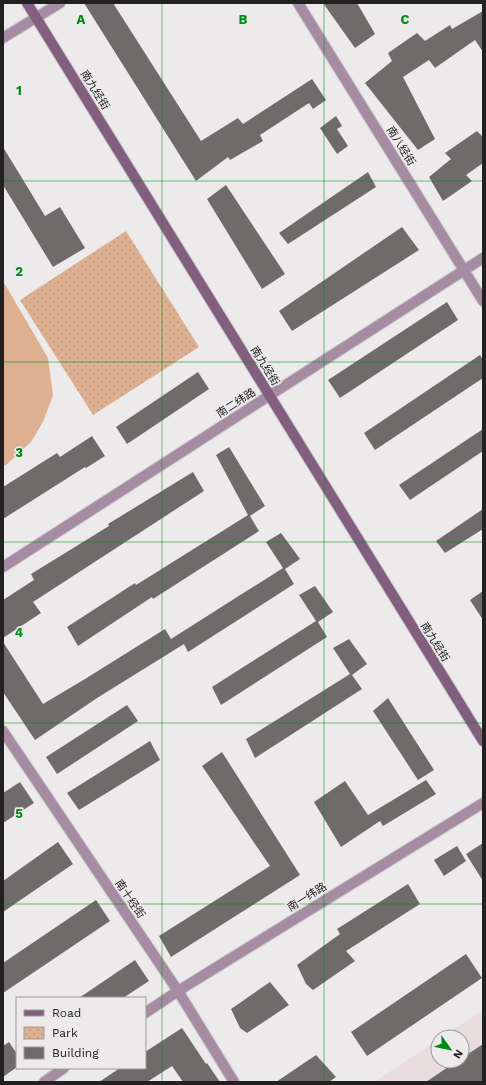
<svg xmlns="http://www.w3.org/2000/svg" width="486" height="1085" font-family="'Work Sans','Noto Sans SC',sans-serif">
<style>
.built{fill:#e8dcdf}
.grass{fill:#ddb091}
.park{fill:url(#park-dots)}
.building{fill:#6f6b6b}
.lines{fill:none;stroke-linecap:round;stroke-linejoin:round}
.minor-casing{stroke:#c8c6c7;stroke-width:12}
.secondary-casing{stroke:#c8c6c7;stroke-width:12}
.minor{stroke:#a58ca3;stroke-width:10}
.secondary{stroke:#825f7f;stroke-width:10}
.grid{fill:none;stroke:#008b18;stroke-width:1;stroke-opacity:0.55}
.labels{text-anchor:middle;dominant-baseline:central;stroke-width:3.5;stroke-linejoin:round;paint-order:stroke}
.street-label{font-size:11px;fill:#222121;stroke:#edeaeb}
.grid-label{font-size:13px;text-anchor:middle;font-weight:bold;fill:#008b18;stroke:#edeaeb;stroke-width:3.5;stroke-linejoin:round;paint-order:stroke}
</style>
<defs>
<pattern id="park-dots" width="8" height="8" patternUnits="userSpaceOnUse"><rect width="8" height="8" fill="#ddb091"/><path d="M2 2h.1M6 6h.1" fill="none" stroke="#bd977d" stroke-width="1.8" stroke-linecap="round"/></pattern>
</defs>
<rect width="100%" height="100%" fill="#edeaeb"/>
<path class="built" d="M483,1010V1082H374L438,1040V1061H462V1037H442Z"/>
<path class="grass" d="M3,281L48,358L53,395L43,422L31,442L6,465L3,466Z"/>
<path class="park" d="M126,231L199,347L93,415L20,300Z"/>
<path class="building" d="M84,3H113L201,141L238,118L243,124L312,79L326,100L313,109L309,103L260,135L263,141L230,160L228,157L196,181Z
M323,3H357L375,34L355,48Z
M483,11V52L475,40L435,68L429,60L403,77L435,139L418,150L365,83L392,61L388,53L417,33L425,41L450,25L452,29Z
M336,116L342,126L337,129L348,146L337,154L320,128Z
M477,131L483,137V163L466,175L472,181L443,201L429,177L451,159L445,153Z
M3,147L45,216L60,207L85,248L53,267L3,185Z
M368,172L376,187L288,244L279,233Z
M226,185L285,274L262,289L207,199Z
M402,227L419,250L292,331L279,311Z
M447,302L458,320L340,398L328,380Z
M480,355L483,360V378L375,450L364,433Z
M198,372L209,389L127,444L116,427Z
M483,429V451L410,500L399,485Z
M92,436L105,456L86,468L85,467L3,519V487L57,453L60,457Z
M229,447L265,506L250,516L259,531L153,599L152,597L78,646L67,627L135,583L136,585L248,515L216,455Z
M193,472L204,491L33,602L41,613L3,638V600L34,580L31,574L109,526L108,524Z
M483,509V529L445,553L436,541Z
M281,533L300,559L285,569L294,584L188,652L184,644L97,698L35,740L3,692V642L43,704L85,679L165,629L171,639L283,568L266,542Z
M315,586L333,612L318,622L327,637L221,705L212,687L316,621L299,595Z
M483,591V620L470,600Z
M349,639L367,664L352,675L362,689L255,758L246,739L350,674L333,648Z
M388,698L434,770L418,780L373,711Z
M127,705L138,721L57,774L46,757Z
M150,741L160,760L79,810L67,793Z
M222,752L300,875L171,957L159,936L270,866L202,766Z
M426,780L436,794L383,826L380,821L341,847L314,802L345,781L368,815Z
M20,782L34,803L3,823V793Z
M58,842L73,864L3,912V881Z
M483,843V881L466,854Z
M457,846L466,861L444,876L434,860Z
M408,884L420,904L346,951L355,961L313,990L306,984L297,965L340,934L337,929Z
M96,900L110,921L3,993V963Z
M466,954L482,978L367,1056L351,1032Z
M135,960L149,981L123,998H79Z
M270,982L289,1005L247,1033L240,1028L231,1009Z
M182,1028L206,1064L207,1063L220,1082H183L172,1066L147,1082H99L120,1068H145V1052Z
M9,1042L17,1054V1067L3,1077V1046Z
M483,1044V1082H426L457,1061H462V1058Z
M316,1055L336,1077L329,1082H276Z"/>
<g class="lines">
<defs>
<path id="minor" d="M298,3L483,301
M3,38L60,3
M3,567L483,258
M3,731L178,991L234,1082
M145,1013L178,991L483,803
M44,1082L64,1068"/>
<path id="secondary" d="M27,3L483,741"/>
</defs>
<use href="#minor" class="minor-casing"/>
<use href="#secondary" class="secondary-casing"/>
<use href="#minor" class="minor"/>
<use href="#secondary" class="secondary"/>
</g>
<path class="grid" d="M162,3V1082M324,3V1082M3,181H483M3,362H483M3,542H483M3,723H483M3,904H483"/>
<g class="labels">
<g class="street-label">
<text transform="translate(95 90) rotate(58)">南九经街</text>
<text transform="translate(401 146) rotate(58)">南八经街</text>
<text transform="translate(265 366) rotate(58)">南九经街</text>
<text transform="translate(236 403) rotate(-33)">南二纬路</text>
<text transform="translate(435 642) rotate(58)">南九经街</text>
<text transform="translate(307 897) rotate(-32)">南一纬路</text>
<text transform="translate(130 899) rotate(56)">南十经街</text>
</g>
</g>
<g class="grid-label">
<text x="81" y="24">A</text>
<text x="243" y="24">B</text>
<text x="405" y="24">C</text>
<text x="19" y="95">1</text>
<text x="19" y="276">2</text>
<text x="19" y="457">3</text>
<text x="19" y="637">4</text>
<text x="19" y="818">5</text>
</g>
<rect width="486" height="1085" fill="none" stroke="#222121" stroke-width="8"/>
<rect x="16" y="997" width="130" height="72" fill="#edeaeb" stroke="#9c9a9a"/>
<rect x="24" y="1010" width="20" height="6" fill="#825f7f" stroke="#9c9a9a"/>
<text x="52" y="1017" font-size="12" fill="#222121">Road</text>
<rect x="24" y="1027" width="20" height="12" fill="url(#park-dots)" stroke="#9c9a9a"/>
<text x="52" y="1037" font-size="12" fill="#222121">Park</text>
<rect x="24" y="1047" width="20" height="12" fill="#6f6b6b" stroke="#9c9a9a"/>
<text x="52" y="1057" font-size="12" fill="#222121">Building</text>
<g transform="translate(450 1049) rotate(123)"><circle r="19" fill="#edeaeb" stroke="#9c9a9a"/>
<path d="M0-3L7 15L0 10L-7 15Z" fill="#008b18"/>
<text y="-6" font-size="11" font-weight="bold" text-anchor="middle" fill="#222121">N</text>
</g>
</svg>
